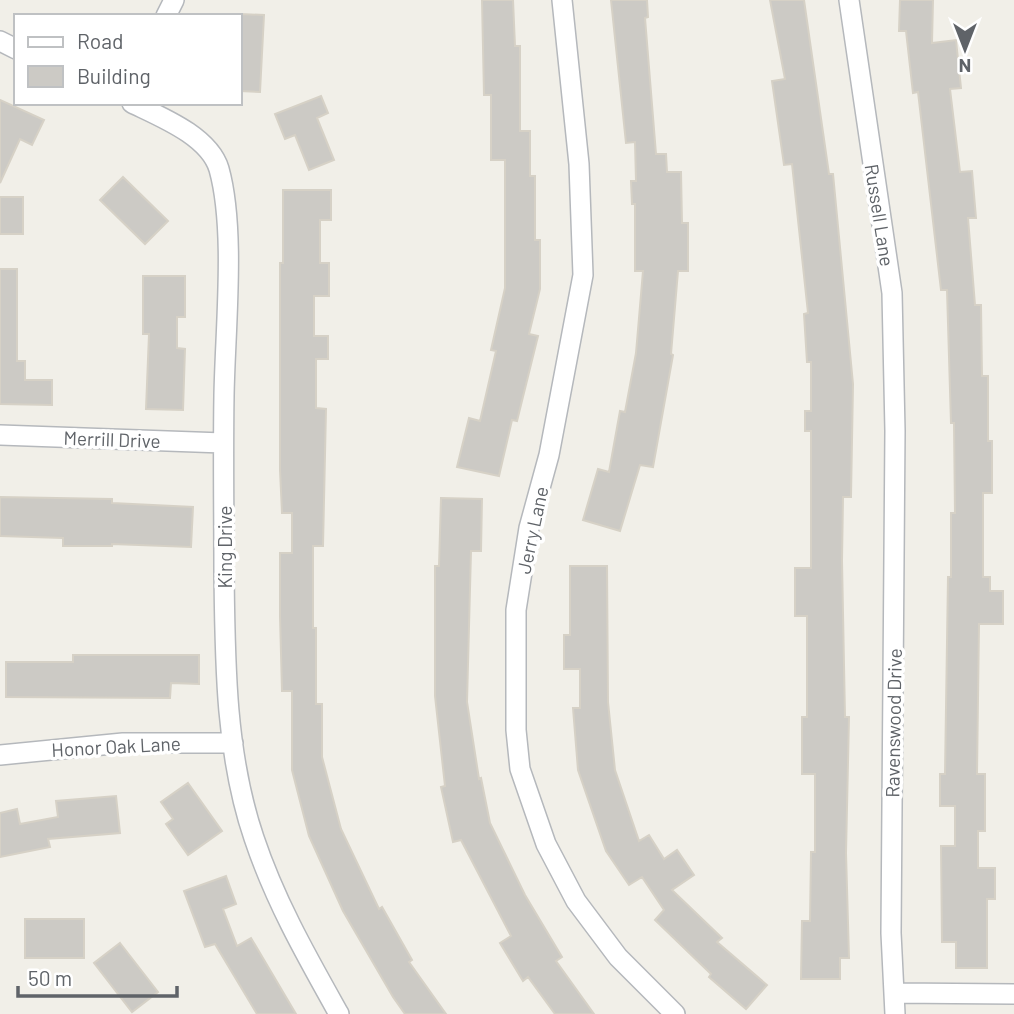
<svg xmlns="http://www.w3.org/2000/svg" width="1014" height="1014" font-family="Barlow,sans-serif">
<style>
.building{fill:#cccac5;stroke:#d6d1c6;stroke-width:2}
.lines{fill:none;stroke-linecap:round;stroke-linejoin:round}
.minor-casing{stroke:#b5b8bc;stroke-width:22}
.minor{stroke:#fff;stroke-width:19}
.labels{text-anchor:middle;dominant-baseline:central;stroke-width:7;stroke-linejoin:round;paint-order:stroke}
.street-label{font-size:19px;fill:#5f6368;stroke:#fff}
</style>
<rect width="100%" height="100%" fill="#f1efe8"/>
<path class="building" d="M482,0H513L515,46H520V131H530V176H535V240H540V289L529,334L538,336L517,421L512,420L499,476L457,467L469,418L480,421L496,351L491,350L505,288V160H491V95H484Z
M611,0H647L648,17L645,18L656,154H666L667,172H681L682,223H688V271H678L671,354L673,355L653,467L640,465L620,531L583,520L598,469L609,472L620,411L625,412L636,353L643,271H635V204H632L631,181H636L635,142L626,143Z
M770,0H804L829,174H833L853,384L851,497H843L842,561L845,717H849L846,853L849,958H840V979H801L802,921H810L811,852H815V774H802V717H807V616H795V568H811V431H805V411H811V362H807L804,314L808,313L792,164L784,165L772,81L785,79Z
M900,0H933L932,43L956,40L961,88L950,89L960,172L972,171L976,218H968L975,305H981L982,376H988V441H992V493H983V577H990V591H1003V624H979L977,774H985V831H978V868H995V899H987V968H956V942H942L941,846H955V806H940V774H945L948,577H951V513H955L954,423H951L947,290H941L918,92L913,93L906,31H899Z
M240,14L264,15L260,92L240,91Z
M321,96L328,113L317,118L334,160L309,170L295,135L285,139L275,114Z
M0,100L44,120L32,145L20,139L0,183Z
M123,177L168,221L145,244L100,200Z
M283,190H331V220H320V263H329V296H314V336H328V359H316V408L326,409L323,546H313V628H316V704H322V757L341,829L379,909L382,907L412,960L409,962L446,1014H405L393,997L343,911L309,836L292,770V691H282L280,616V553H292V513H282L280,470V263H283Z
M0,197H23V234H0Z
M0,269H17V361H25V380H52V405L0,404Z
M143,276H185V317H177V348L185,349L183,410L146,409L149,334H143Z
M0,497L112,499V503L193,507L191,547L112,544V546H63V538L0,536Z
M441,498L482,499L481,551H471L467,702L479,779L481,778L490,823L525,895L562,957L556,961L594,1014H555L528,977L523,981L500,943L511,936L461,840L453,842L441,787L445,786L435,696V566H439Z
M570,566H607L608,702L615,770L639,841L649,835L664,859L677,850L694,875L672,890L722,938L717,942L767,985L746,1009L709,977L711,974L655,920L664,910L642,877L629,885L606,851L578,770L573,708H580V669H564V635H570Z
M73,655H199V684L171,683L170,698L6,697V662H73Z
M188,783L222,831L188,855L166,824L173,819L161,802Z
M116,796L120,833L48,839L50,847L0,857V813L17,809L20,824L58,817L56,801Z
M226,876L236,904L223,909L237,946L251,938L296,1014H257L215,944L205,947L184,891Z
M25,919H84V958H25Z
M120,943L158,992L132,1012L94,963Z"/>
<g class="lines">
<defs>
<path id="minor" d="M562,0L579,164L583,275L549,455L529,528L516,610V730L520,769L546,844L576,901L618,957L675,1014
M849,0L892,293L895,431L891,933L895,1014
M166,16L174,0
M0,41L16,49
M132,103C161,117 209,136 219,169C236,230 225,330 224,396C223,454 224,512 224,571C225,659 225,753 254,838C275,901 307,957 339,1014
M0,435L223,443
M0,755L123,743H233
M894,993L1014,994"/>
</defs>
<use href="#minor" class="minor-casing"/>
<use href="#minor" class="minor"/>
</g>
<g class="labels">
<g class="street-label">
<text transform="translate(880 215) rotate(81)">Russell Lane</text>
<text transform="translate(112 439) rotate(2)">Merrill Drive</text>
<text transform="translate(532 530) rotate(-78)">Jerry Lane</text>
<text transform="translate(224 547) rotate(-90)">King Drive</text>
<text transform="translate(893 723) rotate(-89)">Ravenswood Drive</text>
<text transform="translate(116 746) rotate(-3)">Honor Oak Lane</text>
</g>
</g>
<rect x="14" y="14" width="228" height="91" fill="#ffffff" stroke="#bfc1c3" stroke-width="2"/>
<rect x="28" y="37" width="35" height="10" fill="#ffffff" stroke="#bfc1c3" stroke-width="2"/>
<text x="77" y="49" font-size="21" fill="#5f6368">Road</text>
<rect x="28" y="66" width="35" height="21" fill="#cccac5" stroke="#bfc1c3" stroke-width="2"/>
<text x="77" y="84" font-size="21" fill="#5f6368">Building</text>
<g transform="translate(965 49) rotate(180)" stroke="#ffffff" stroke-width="5" paint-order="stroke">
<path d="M0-5L12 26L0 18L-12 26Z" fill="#5f6368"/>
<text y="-10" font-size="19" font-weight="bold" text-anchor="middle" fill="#5f6368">N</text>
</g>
<path d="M18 986v10h159v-10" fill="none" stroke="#5f6368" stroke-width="3.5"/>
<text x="28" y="986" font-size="21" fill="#5f6368" stroke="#ffffff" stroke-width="5" paint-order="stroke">50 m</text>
</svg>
